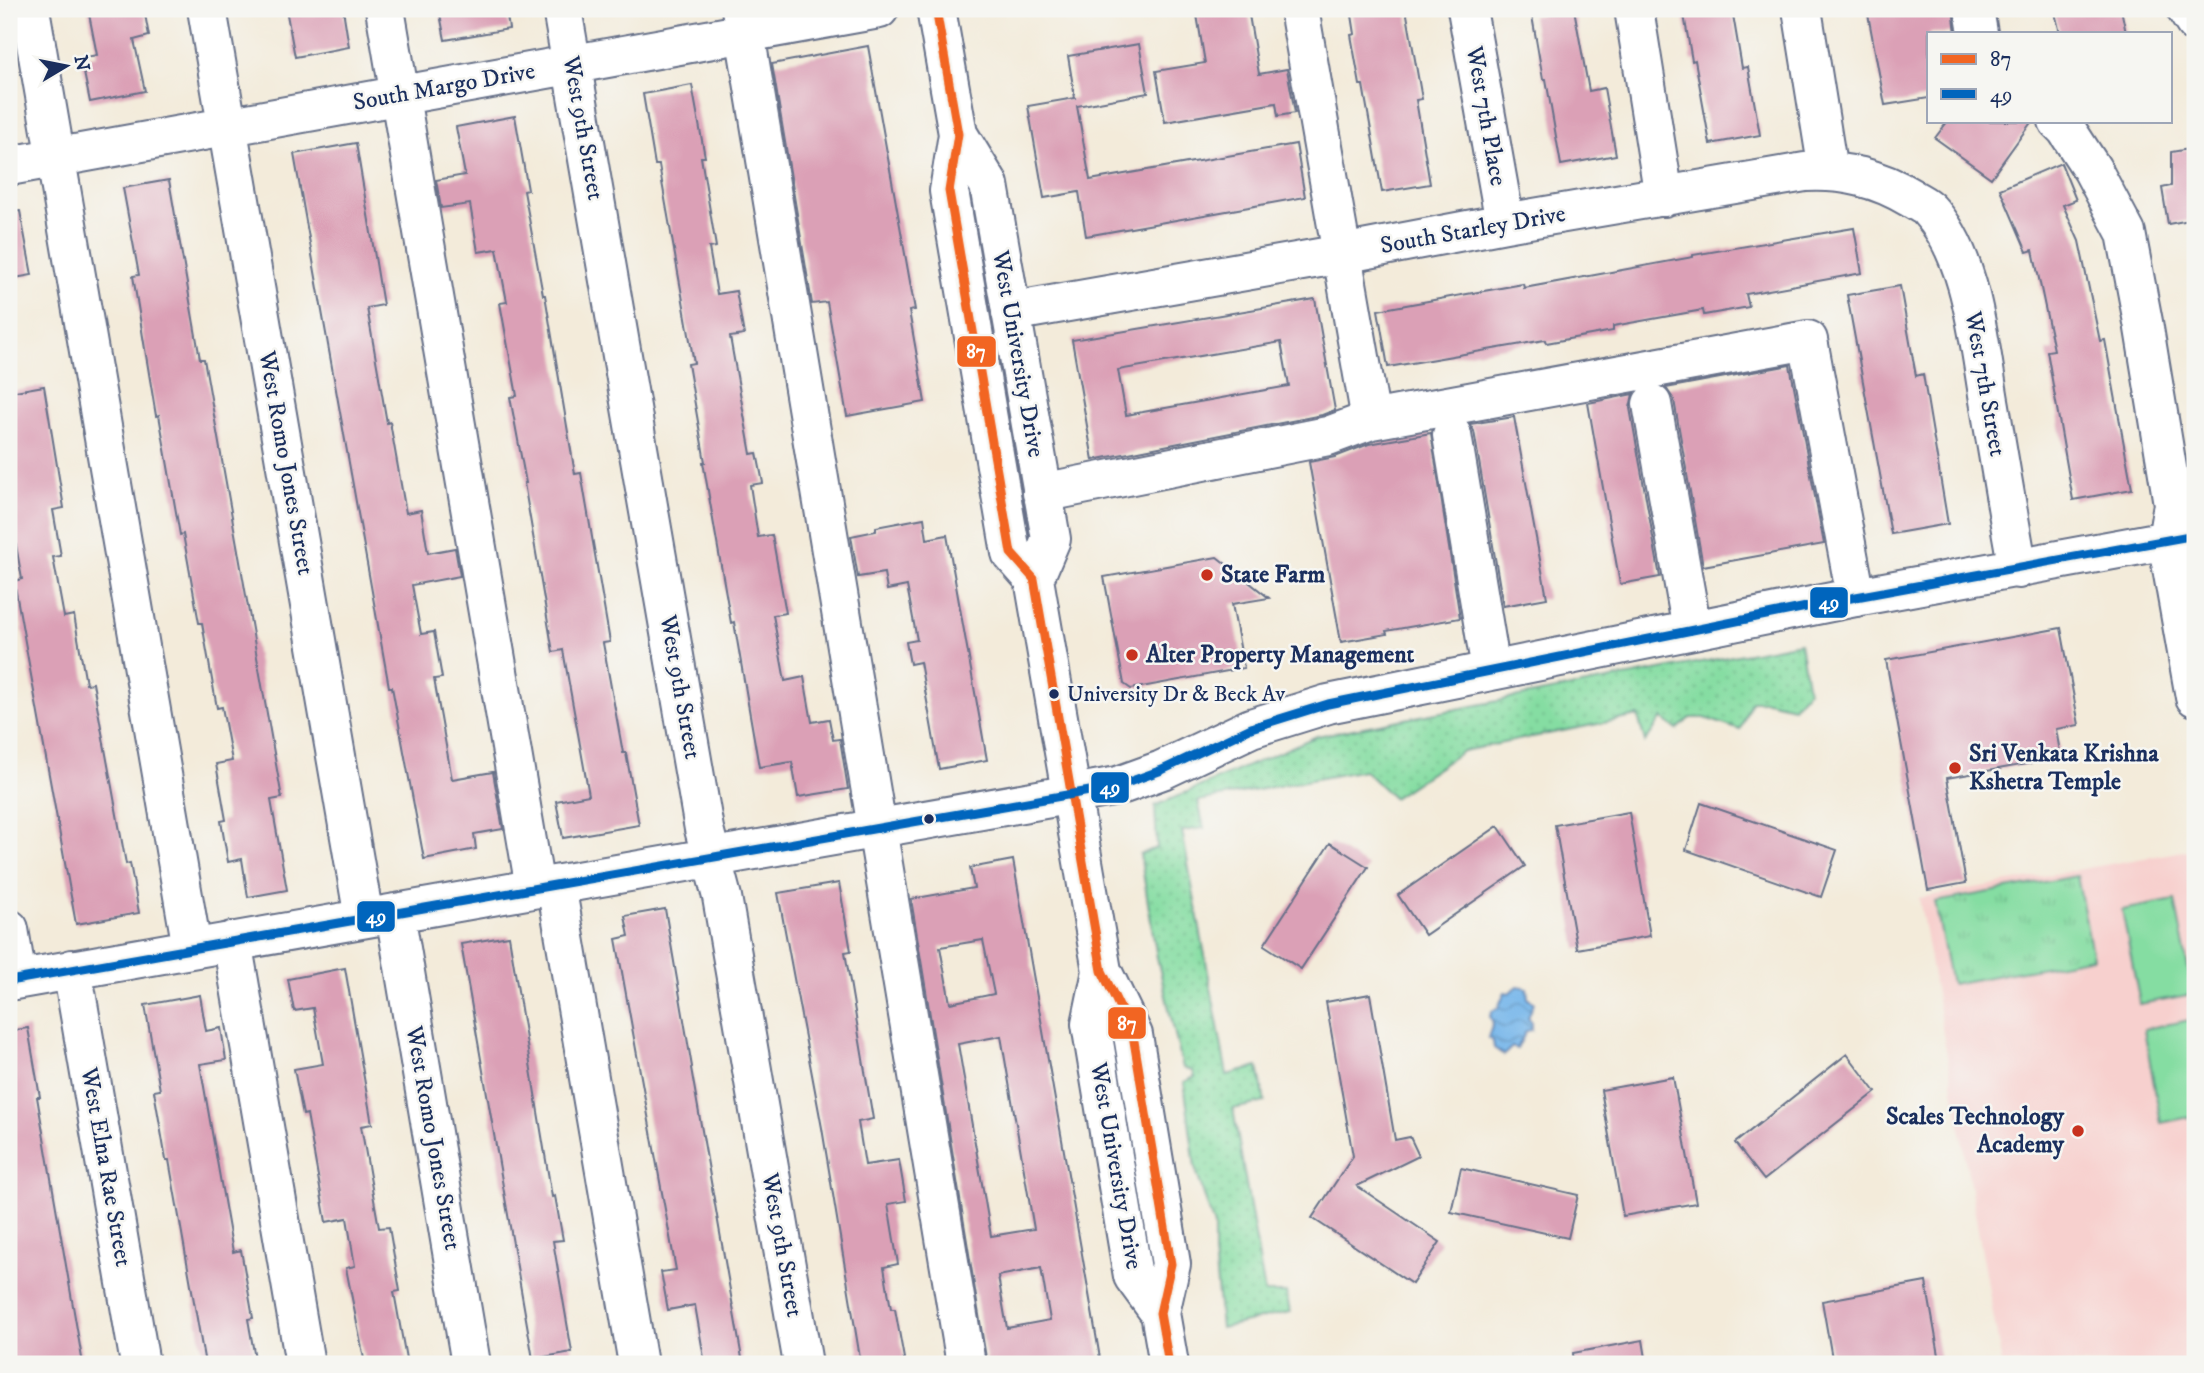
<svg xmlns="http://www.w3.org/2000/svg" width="2204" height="1373" font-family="'IM FELL DW Pica',serif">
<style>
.built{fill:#f7d0ce}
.grass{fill:url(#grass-dots);stroke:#508680;stroke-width:2}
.park{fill:url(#park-tufts);stroke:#508680;stroke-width:2}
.garden{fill:#85dda2;stroke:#508680;stroke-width:2}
.water{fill:url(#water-waves);stroke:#4872a4;stroke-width:2}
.building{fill:#dba0b6;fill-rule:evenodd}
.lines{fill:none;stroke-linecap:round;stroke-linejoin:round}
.minor-casing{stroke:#677189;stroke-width:42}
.major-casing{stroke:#677189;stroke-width:42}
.minor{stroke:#fff;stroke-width:38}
.major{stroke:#fff;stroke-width:38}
.bus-1-casing{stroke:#f6f6f2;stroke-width:14}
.bus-2-casing{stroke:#f6f6f2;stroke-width:14}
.bus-1{stroke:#f26522;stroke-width:9}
.bus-2{stroke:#0065bd;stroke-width:9}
.poi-dot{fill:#c8321e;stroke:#f6f6f2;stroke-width:2.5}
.bus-dot{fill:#1b2f5e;stroke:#f6f6f2;stroke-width:2.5}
.labels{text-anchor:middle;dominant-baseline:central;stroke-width:5;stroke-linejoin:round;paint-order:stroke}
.bus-label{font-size:22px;fill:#1b2f5e;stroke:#f6f6f2;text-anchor:start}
.street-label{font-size:24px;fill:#1b2f5e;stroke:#f6f6f2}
.poi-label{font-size:24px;font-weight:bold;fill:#1b2f5e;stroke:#f6f6f2;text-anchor:start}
.line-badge{stroke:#f6f6f2;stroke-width:2.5}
.badge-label{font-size:19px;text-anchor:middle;font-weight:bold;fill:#fff}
</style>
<defs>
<pattern id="grass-dots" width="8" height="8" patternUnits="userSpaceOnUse" patternTransform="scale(1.75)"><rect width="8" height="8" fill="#85dda2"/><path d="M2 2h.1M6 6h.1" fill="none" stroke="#72be8e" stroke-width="1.8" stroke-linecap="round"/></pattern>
<pattern id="park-tufts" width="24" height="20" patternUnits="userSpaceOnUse" patternTransform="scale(1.75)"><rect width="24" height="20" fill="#85dda2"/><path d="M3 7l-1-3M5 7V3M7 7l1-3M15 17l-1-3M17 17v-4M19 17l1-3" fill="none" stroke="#72be8e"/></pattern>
<pattern id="water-waves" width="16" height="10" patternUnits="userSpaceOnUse" patternTransform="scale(1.75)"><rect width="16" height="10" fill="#76b6ea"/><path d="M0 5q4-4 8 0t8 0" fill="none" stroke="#6094c1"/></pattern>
</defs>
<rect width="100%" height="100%" fill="#f6f6f2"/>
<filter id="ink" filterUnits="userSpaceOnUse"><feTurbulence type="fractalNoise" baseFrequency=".0143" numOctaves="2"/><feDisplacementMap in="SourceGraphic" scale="14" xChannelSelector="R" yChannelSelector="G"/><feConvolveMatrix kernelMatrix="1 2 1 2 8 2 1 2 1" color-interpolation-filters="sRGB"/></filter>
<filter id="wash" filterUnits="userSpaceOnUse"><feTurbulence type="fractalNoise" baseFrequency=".00686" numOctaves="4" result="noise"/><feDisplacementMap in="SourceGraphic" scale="28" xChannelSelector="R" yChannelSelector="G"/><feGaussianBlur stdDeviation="1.57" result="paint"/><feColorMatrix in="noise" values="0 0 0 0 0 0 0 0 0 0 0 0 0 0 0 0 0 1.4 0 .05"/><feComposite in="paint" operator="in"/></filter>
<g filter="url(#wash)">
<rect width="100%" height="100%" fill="#f3ebda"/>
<path class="built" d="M2195,849V1364H2002L1919,898Z"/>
<path class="grass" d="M1800,643L1808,691L1793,707L1767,701H1751L1740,730L1705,718H1690L1677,730L1662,718L1645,742L1638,716L1463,751L1393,798L1364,770L1198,801L1204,828L1182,831L1227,1075L1258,1067L1265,1102L1233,1109L1265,1293H1286L1290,1312L1221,1328L1214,1253V1226L1195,1167L1184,1082L1195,1077L1193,1071L1183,1068L1157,958L1140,854L1157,848L1155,806L1317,736Z"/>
<path class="park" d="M2077,876L2093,958L1951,984L1935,902Z"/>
<path class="garden" d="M2175,900L2193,994L2140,1004L2122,910Z
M2195,1019V1116L2161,1123L2144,1029Z"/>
<path class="water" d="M1518,986L1527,988L1528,999L1534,1002L1528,1018L1532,1023V1030L1526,1031L1517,1049L1512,1047L1504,1055L1494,1048L1493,1041L1488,1038L1493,1023L1490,1016L1492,1011L1498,1008L1505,992L1509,993Z"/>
<g id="blocks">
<path class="building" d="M88,9H144L149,36L134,40L145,91L90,102L81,58L97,55Z
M286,9H343L349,47L295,57Z
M439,9H506L509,29L445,40Z
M1196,9H1248L1259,74L1287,69L1295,113L1278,116L1276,103L1165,122L1156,71L1205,63Z
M1351,9H1406L1422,99L1416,100L1430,184L1382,192L1363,85H1360L1351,35L1355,34Z
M1574,9L1589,91L1604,88L1616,155L1561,165L1546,79H1543L1532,16Z
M1683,9H1732L1742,68L1748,67L1760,135L1710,144L1695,60L1692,61Z
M1867,9H1953L1956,33H1929V98L1885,105Z
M2054,9H2121L2126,33H2060Z
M1139,44L1148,93L1077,106L1090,180L1296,144L1305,197L1086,236L1079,192L1044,198L1028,106L1075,98L1068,56Z
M868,46L915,310L909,311L925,402L847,416L827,302L812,304L772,64Z
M692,85L705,157H701L716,247L709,248L717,294L736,291L744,335L730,337L751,454L757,453L763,483L750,485L758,537L772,535L786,613L773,615L785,681L804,677L812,722L829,719L833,740L840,739L848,789L798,797L792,762L759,767L734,622L731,623L703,462H705L688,364L694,363L659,165H655L643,94Z
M515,116L528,190L524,191L543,295H545L575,474L581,473L610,642L603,643L623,753H626L639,825L563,838L556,801L589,795L563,650L553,652L524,483H526L510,397L517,396L500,303L507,302L497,249L478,252L470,204L441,208L436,180L465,175L456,127Z
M1948,121H2032L1991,178L1935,138Z
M356,143L383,305L367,308L387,423L390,422L406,513L421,510L428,553L455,548L460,576L412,585L421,634L434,632L442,678L434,679L452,779L493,772L503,829L474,834L476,849L424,859L392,687H389L294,154Z
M2195,148V219L2168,224L2162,188L2171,186V152Z
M2061,163L2076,200L2063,205L2079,241L2100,341L2105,340L2132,489L2073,500L2047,351L2054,350L2033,250L2027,252L2000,189Z
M169,180L200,359H204L282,798L271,800L287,890L248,897L242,859L228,862L221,821L226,820L216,764L232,761L222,707L217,708L202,623H199L183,534L180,535L159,415L156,416L133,276L139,275L123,188Z
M20,211L32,275L9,279V212Z
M1854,228L1862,273L1746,294L1749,307L1704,315L1703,310L1613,326V331L1546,343L1545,340L1388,367L1378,310L1523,284L1524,288L1693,257V255Z
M1900,286L1916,376L1923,374L1948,524L1891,534L1847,295Z
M1315,299L1335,410L1322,415L1093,460L1072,340ZM1281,342L1289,386L1126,415L1118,370Z
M1790,365L1824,544L1703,566L1674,400L1666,388Z
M44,386L64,508L53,510L61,556L53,557L64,617L74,615L86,684L93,683L126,864L130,863L139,913L76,924L14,581L22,579L9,506V392Z
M1633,394L1630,408L1660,577L1620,584L1588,403Z
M1514,417L1547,598L1503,606L1474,431L1470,424Z
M1431,433L1460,618L1386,631L1387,634L1341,642L1309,462L1335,457L1369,444Z
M924,518L927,539L947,535L987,760L939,769L920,662L910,664L906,642L917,640L907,586L887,590L884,573L858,577L851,536L876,531V527Z
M1217,557L1269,598L1232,604L1244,668L1131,689L1124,684L1104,577Z
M2061,628L2079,725L2056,729L2061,758L1947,778L1966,883L1928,890L1886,660Z
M1701,803L1837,850L1821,897L1686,850Z
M1629,812L1650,936L1577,949L1555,825Z
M1498,826L1525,866L1425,935L1398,895Z
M1330,843L1368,867L1301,969L1264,945Z
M1013,860L1089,1294L1101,1364H987L911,899L974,888L970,868ZM983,940L994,994L950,1003L940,947ZM1001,1036L1034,1229L991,1236L958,1044ZM1041,1268L1050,1320L1007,1328L998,1276Z
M839,883L851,951L845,952L873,1119L858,1122L865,1165L899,1160L906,1201L888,1204L898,1264L884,1267L891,1309H895L905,1364H861L822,1128L778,893Z
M665,909L692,1067L691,1068L743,1364H705L695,1305L668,1310L661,1272L676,1270L616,939L629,936L625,916Z
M509,936L552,1197L555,1196L563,1240L553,1241L572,1352L533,1359L461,944Z
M345,968L372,1124L361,1126L379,1228L389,1227L400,1291L394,1292L407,1364H365L346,1268L355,1266L347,1218L326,1222L307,1114L303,1115L294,1069L323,1064L313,1008L294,1011L288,979Z
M1370,994L1395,1140L1410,1137L1419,1156L1357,1186L1440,1242L1412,1284L1312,1218L1353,1156L1326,1002Z
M200,995L206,1031L221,1028L226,1060L200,1064L233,1252L241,1250L253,1318L248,1319L256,1364H205L169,1160H166L154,1091L160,1090L145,1005Z
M28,1028L40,1097H37L83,1364H9V1031Z
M1847,1054L1876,1092L1764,1180L1735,1143Z
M1673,1077L1696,1203L1623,1216L1601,1090Z
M1461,1168L1578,1195L1568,1238L1451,1212Z
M1926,1282L1940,1361L1920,1364H1833L1822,1301Z
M1643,1340L1647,1364H1574L1573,1353Z"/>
</g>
</g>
<g filter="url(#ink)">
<use href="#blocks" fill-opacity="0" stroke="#677189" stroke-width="2"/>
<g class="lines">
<defs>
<path id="minor" d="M30,9L192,948
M207,9L364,918
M385,9L535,888
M562,9L704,829L722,897L803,1364
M741,9L966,1364
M1299,9L1371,420
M1467,9L1505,223
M1634,9L1664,197
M1802,9L1828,171
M1974,9L1978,33
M2186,9L2195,23
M2058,121L2066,129L2092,169L2126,233L2143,322L2173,504L2167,540L2195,697
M9,166L879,9
M1011,312L1342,254L1505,223L1805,172C1845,170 1878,178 1911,198C1917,202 1925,205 1929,210C1973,257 1979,345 1990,406C1999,460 2008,514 2018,569
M1652,404L1692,630
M1452,435L1491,670
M1042,493L1328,436L1371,420L1808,340L1856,597
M556,885L638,1364
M395,913L471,1364
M9,929L17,979
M232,941L305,1364
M72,969L140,1364
M9,981L1118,786L1162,770L1251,728L1328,704L1856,597L2195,535"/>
<path id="major" d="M936,9L958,134L949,191L1011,553L1034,579L1102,971L1133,1035L1171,1264L1160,1313L1169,1364
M958,134L989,185L1051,539L1034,579
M1102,971L1091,1024L1133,1276L1160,1313"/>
</defs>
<use href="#minor" class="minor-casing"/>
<use href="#major" class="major-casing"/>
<use href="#minor" class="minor"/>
<use href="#major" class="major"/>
<defs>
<path id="bus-1" d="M936,9L958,134L949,191L1011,553L1034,579L1102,971L1133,1035L1171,1264L1160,1313L1169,1364"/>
<path id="bus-2" d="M9,981L1118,786L1162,770L1251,728L1328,704L1856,597L2195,535"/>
</defs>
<use href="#bus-1" class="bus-1-casing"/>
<use href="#bus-2" class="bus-2-casing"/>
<use href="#bus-1" class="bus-1"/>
<use href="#bus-2" class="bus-2"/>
</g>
</g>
<g class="poi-dot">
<circle cx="1207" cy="575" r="7"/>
<circle cx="1132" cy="655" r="7"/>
<circle cx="1955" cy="768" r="7"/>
<circle cx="2078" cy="1131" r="7"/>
</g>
<g class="bus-dot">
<circle cx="1054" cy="694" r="6"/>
<circle cx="929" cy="819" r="6"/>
</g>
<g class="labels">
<g class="bus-label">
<text x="1067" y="694">University Dr &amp; Beck Av</text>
</g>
<g class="street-label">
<text transform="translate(444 87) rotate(-10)">South Margo Drive</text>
<text transform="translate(1486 116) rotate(80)">West 7th Place</text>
<text transform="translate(583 128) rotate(80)">West 9th Street</text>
<text transform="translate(1473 230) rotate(-10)">South Starley Drive</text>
<text transform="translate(1018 354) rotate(80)">West University Drive</text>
<text transform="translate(1985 384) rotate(80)">West 7th Street</text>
<text transform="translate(286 463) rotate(80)">West Romo Jones Street</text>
<text transform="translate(680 687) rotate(80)">West 9th Street</text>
<text transform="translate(433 1138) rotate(80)">West Romo Jones Street</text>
<text transform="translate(1116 1166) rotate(80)">West University Drive</text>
<text transform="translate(106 1167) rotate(80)">West Elna Rae Street</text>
<text transform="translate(782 1245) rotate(80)">West 9th Street</text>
</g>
<g class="poi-label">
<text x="1221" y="575">State Farm</text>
<text x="1146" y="655">Alter Property Management</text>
<text x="1969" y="754">Sri Venkata Krishna<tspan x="1969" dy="28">Kshetra Temple</tspan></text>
<text x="2064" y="1117" text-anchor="end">Scales Technology<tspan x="2064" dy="28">Academy</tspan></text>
</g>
</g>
<g class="line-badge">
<rect x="956" y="335" width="41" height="33" rx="7" fill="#f26522"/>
<rect x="1809" y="586" width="40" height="33" rx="7" fill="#0065bd"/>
<rect x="1090" y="771" width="40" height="33" rx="7" fill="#0065bd"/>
<rect x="356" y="900" width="40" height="33" rx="7" fill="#0065bd"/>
<rect x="1107" y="1006" width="40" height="34" rx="7" fill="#f26522"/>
</g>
<g class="badge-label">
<text x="976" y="358">87</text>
<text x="1829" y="609">49</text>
<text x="1110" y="794">49</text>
<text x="376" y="923">49</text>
<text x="1127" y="1030">87</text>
</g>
<rect width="2204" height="1373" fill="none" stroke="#f6f6f2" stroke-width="35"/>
<rect x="1927" y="32" width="245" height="91" fill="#f6f6f2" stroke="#9ea6b7" stroke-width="2"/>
<rect x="1941" y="54" width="35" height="10" fill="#f26522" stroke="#9ea6b7" stroke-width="2"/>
<text x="1990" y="66" font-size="21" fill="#1b2f5e">87</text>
<rect x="1941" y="89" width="35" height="10" fill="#0065bd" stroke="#9ea6b7" stroke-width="2"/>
<text x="1990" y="102" font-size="21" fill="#1b2f5e">49</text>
<g transform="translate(66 66) rotate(80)" stroke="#f6f6f2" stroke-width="5" paint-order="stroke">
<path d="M0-5L12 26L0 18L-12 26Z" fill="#1b2f5e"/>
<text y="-10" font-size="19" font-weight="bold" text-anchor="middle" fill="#1b2f5e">N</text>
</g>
</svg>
